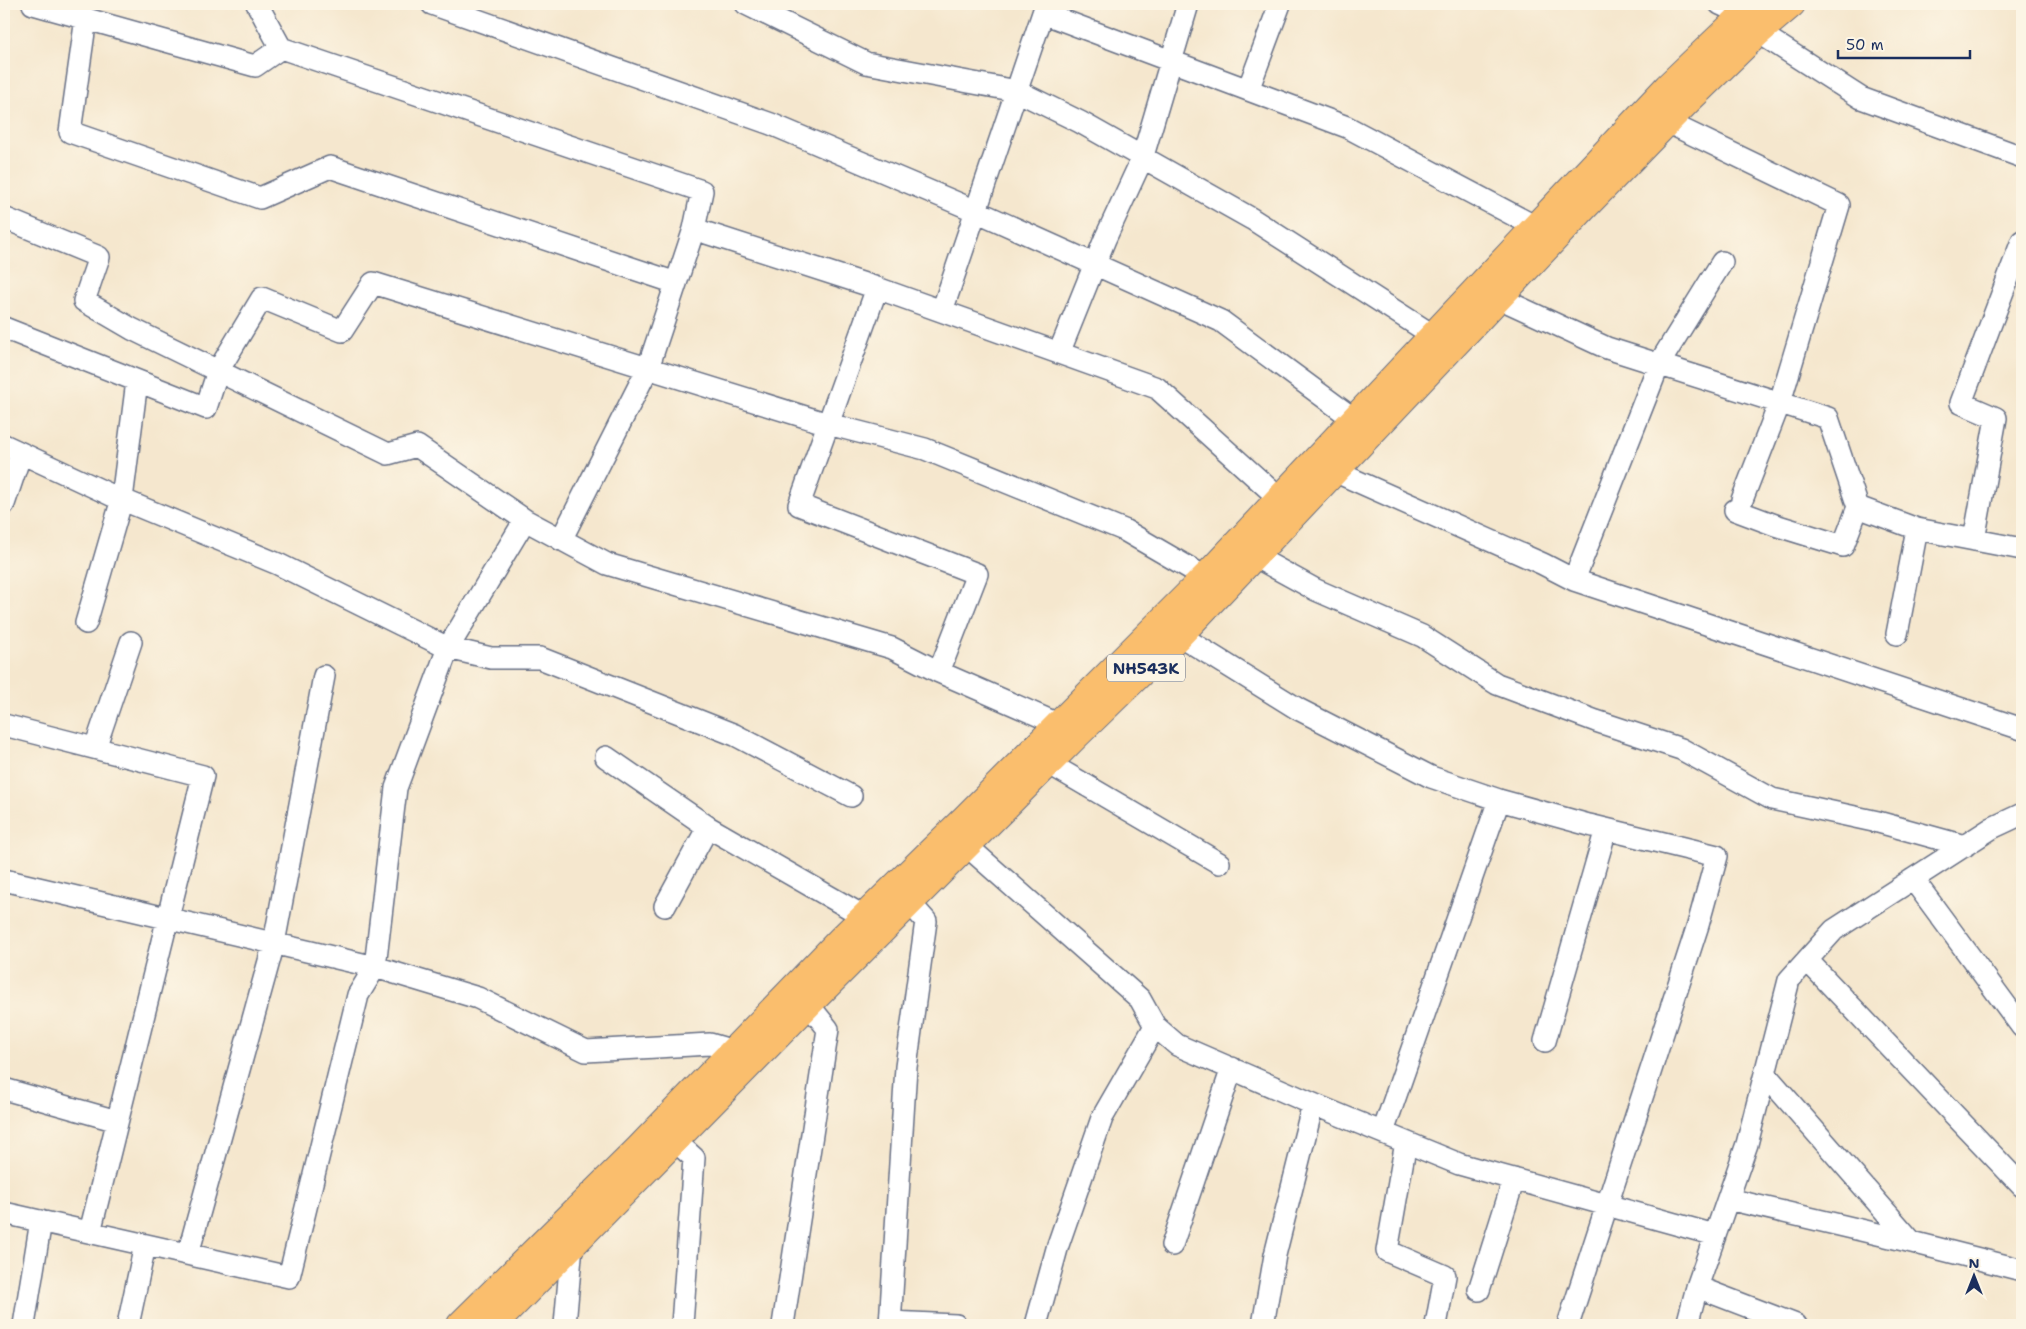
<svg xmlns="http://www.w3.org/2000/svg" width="2026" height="1329" font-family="'Shantell Sans',sans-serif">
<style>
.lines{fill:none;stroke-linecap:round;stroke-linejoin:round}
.street-casing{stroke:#676f85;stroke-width:24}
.highway-casing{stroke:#676f85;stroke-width:30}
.street{stroke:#fff;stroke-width:21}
.highway{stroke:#fabe6d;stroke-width:28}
.labels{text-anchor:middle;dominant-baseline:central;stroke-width:5;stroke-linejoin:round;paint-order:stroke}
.shield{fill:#fcf5e5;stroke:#5e6a86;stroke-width:1}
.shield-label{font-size:16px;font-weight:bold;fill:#1b2f5e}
</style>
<rect width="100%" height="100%" fill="#fcf5e5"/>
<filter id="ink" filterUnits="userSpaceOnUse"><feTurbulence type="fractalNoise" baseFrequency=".02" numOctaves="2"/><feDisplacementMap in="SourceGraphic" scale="10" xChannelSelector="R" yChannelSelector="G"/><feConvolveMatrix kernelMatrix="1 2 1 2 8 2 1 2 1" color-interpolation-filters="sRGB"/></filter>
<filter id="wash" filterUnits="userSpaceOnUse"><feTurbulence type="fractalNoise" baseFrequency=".0096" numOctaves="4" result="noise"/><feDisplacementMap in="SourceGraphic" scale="20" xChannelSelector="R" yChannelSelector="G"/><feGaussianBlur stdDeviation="1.12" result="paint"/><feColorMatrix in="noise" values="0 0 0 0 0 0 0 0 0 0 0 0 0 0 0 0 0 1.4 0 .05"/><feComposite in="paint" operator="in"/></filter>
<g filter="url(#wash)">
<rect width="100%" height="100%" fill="#f5e7ce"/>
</g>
<g filter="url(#ink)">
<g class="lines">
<defs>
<path id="street" d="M33,4L255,66L281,48L702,191L694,229L877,288L1157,388L1280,499
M257,4L281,48
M432,4L771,124L976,211L1221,321L1355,420
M746,4L866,63L1017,91L1080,122L1252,219L1434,336
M1720,4L1742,14
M1043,13L1347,127L1536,227
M86,18L70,132L260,198L330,167L676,283
M1758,32L1861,98L2022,157
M1248,90L1280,4
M1667,122L1839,205L1780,402L1742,500
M4,218L99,257L84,301L132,329L388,454L417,446L525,520L607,564L892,648L939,672L1058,724
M877,288L799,505L977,574L939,672
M1499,298L1607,348L1828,418L1858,507L1917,529L2022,549
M942,311L1046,4
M4,328L206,408L218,371L262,298L342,331L373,283L828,424L925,449L1124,530L1205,577
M1059,353L1105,239L1142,159L1188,4
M4,445L111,495L278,564L448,648L491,658H540L735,735L851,796
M1334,471L1543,564L1574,580L2022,729
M4,504L21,453
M1735,510L1775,525L1843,546L1858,507
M561,540L648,368L694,229
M1974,540L1996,418L1961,403L2022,241
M1254,556L1316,590L1422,636L1497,684L1596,721L1681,749L1772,799L1878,822L1965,846
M1574,580L1659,364L1722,262
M86,623L122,499L137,381
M1897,634L1917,529
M1179,635L1298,709L1431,777L1499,800L1589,825L1717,856L1698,925L1568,1325
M4,725L203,776L90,1232
M95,748L131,642
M606,757L708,827L865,917
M1048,763L1219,863
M967,846L1140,999L1155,1026L1177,1045L1313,1104L1459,1164L1715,1235
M1913,879L2022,1027
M4,880L375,967L478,998L586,1051L710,1044L734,1051
M665,906L708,827
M1807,960L2022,1186
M1545,1041L1606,829
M1765,1074L1912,1242
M4,1089L117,1121
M1383,1132L1499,800
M674,1140L694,1158L682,1325
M1406,1142L1387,1251L1445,1276L1436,1325
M1728,1199L1912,1242L2022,1270
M4,1213L289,1277L358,995L375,967L396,788L448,648L525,520
M1172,1245L1232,1068
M188,1254L274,943L324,676
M1697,1287L1796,1325
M1479,1290L1514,1179
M890,1322L956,1325
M24,1325L41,1221
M128,1325L145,1245
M565,1325L572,1245
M783,1325L828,1029L808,1004
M890,1325L906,1067L926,921L910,903
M1036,1325L1058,1245L1102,1118L1155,1026
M1263,1325L1275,1255L1313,1104
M1687,1325L1697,1287L1747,1144L1789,980L1834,930L1992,828L2022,814"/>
<path id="highway" d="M461,1325L638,1150L842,939L966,818L1207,576L1668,87L1755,4
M493,1325L808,1004L1074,737L1179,635L1584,207L1686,102L1758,32L1791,4"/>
</defs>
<use href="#street" class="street-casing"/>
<use href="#highway" class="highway-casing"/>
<use href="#street" class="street"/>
<use href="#highway" class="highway"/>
</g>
</g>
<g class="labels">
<rect class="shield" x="1107" y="654.5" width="78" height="27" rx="4"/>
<g class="shield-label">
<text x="1146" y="668">NH543K</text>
</g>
</g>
<rect width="2026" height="1329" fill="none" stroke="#fcf5e5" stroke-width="20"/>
<g transform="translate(1974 1276)" stroke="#fcf5e5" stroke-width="4" paint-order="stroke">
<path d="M0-4L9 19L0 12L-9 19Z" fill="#1b2f5e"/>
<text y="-8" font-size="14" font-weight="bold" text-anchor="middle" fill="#1b2f5e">N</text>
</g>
<path d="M1838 50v8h132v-8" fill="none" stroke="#1b2f5e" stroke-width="2.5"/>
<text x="1846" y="50" font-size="15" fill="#1b2f5e" stroke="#fcf5e5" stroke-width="4" paint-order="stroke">50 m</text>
</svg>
